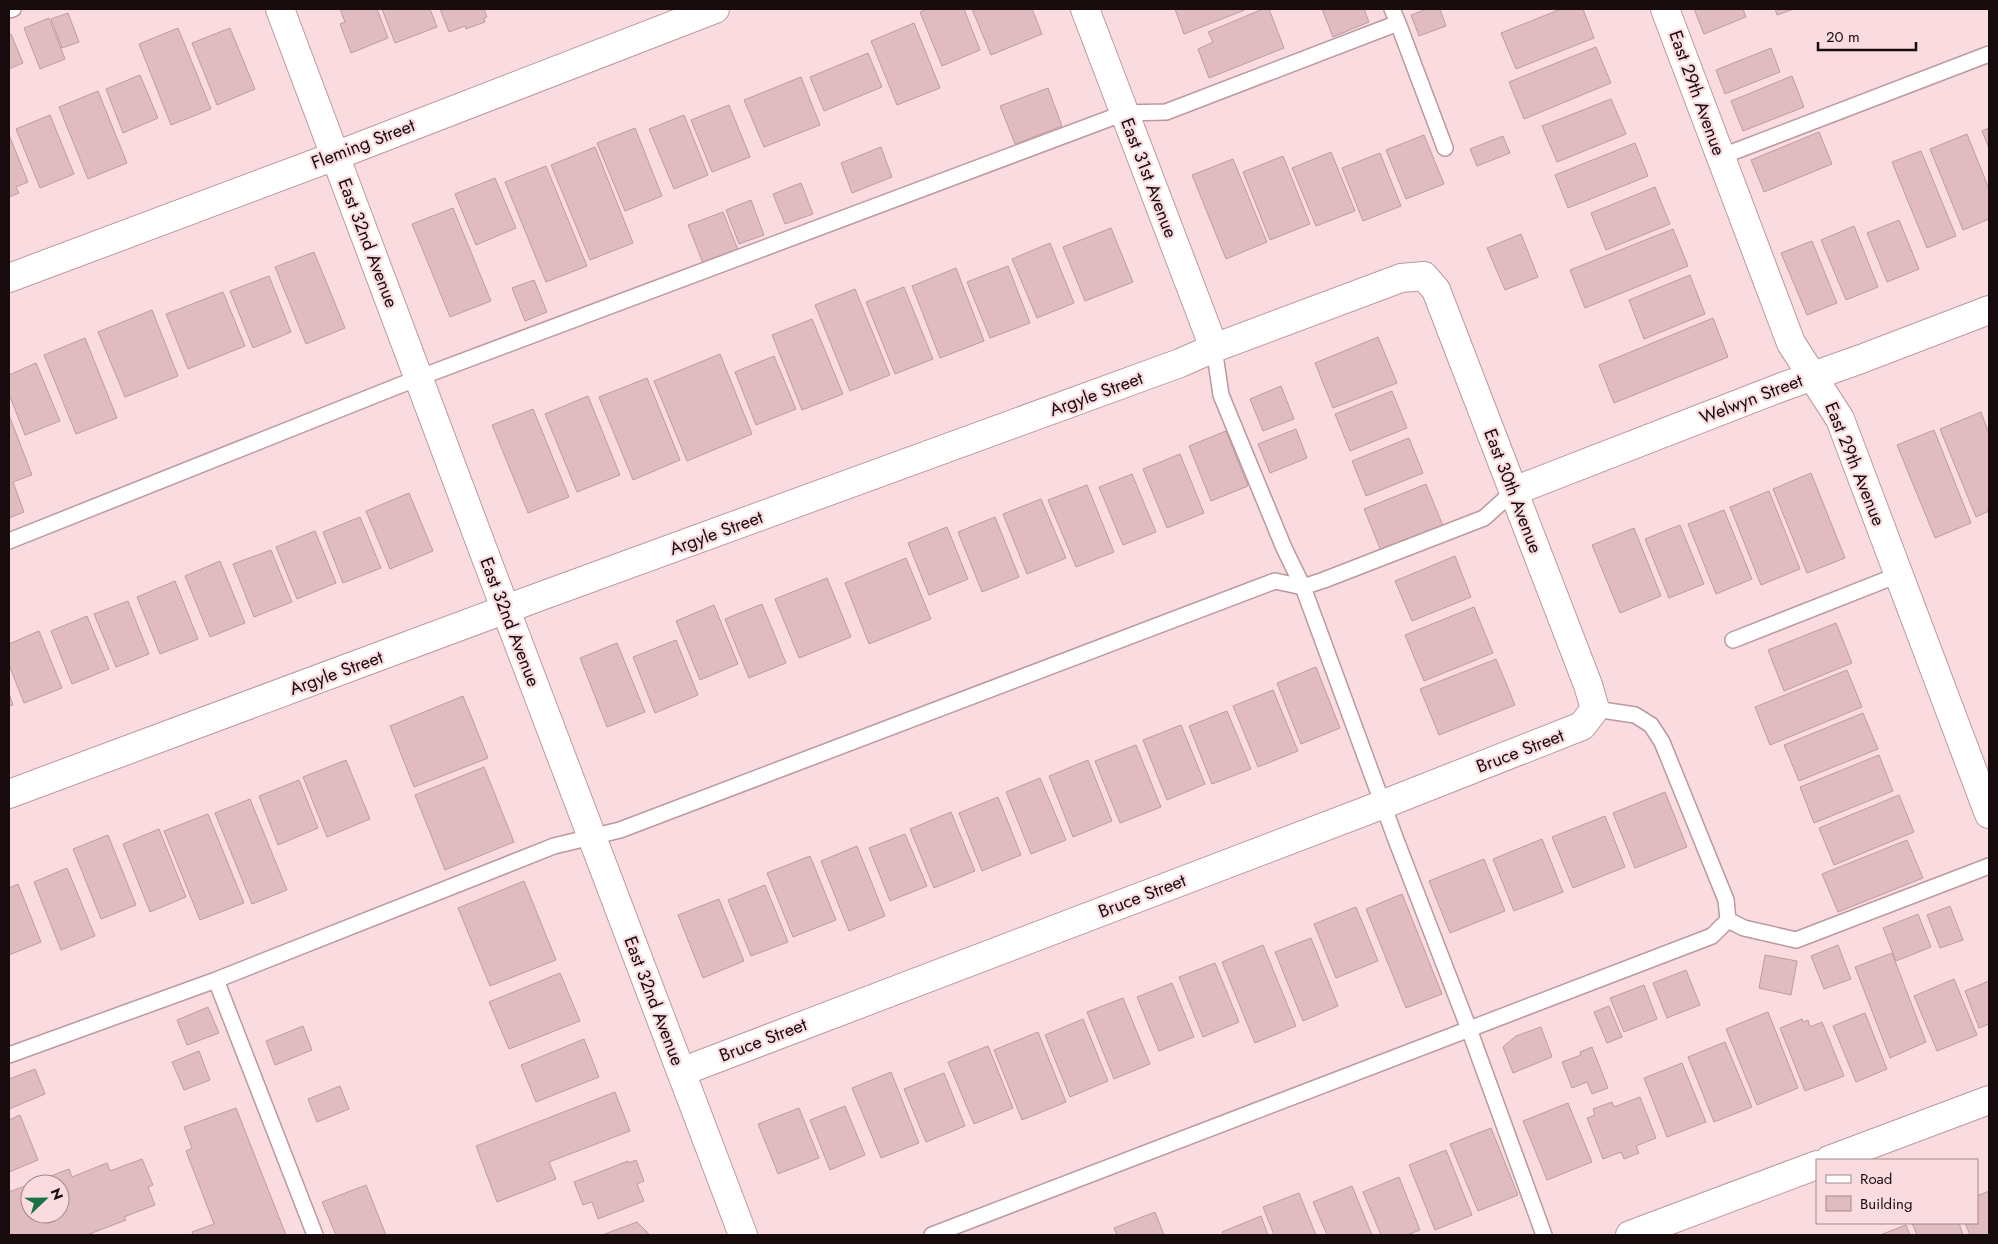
<svg xmlns="http://www.w3.org/2000/svg" width="1998" height="1244" font-family="Jost,sans-serif">
<style>
.building{fill:#e0bcc1;stroke:#be9ba0;fill-rule:evenodd}
.lines{fill:none;stroke-linecap:round;stroke-linejoin:round}
.service-casing{stroke:#bc999e;stroke-width:18}
.minor-casing{stroke:#bc999e;stroke-width:30}
.service{stroke:#fff;stroke-width:15}
.minor{stroke:#fff;stroke-width:28}
.labels{text-anchor:middle;dominant-baseline:central;stroke-width:4.5;stroke-linejoin:round;paint-order:stroke}
.street-label{font-size:18px;fill:#170b0d;stroke:#fadce0}
</style>
<rect width="100%" height="100%" fill="#fadce0"/>
<path class="building" d="M340,9H377L388,38L351,53L340,24L345,22Z
M382,9H430L437,27L395,43Z
M440,9H484L487,17L484,18L485,22L466,29L465,26L449,32Z
M927,9H964L980,50L942,66L920,12Z
M972,9H1032L1042,34L991,55Z
M1175,9H1247L1184,34Z
M1263,9H1269L1284,48L1209,78L1198,49L1213,42L1208,32Z
M1322,9H1364L1369,22L1333,37Z
M1427,9H1440L1446,26L1419,36L1411,15Z
M1561,9H1583L1594,38L1516,69L1501,33Z
M1694,9H1743L1746,17L1704,34Z
M1775,9H1794L1777,15Z
M68,13L79,42L62,48L51,19Z
M49,18L65,59L40,69L24,28Z
M914,23L940,88L897,105L871,41Z
M178,28L211,109L171,125L139,44Z
M230,28L255,89L217,105L192,43Z
M11,34L23,63L9,69V35Z
M1596,47L1611,83L1524,119L1509,82Z
M1771,48L1780,72L1725,94L1716,70Z
M868,53L882,87L824,111L810,77Z
M140,75L158,118L123,133L106,89Z
M1792,76L1804,107L1743,131L1731,101Z
M801,77L820,125L764,147L744,100Z
M1048,88L1062,126L1015,144L1000,106Z
M98,91L127,163L88,179L59,107Z
M1611,99L1626,134L1557,162L1542,126Z
M729,105L750,157L712,172L691,120Z
M50,115L74,174L40,188L16,129Z
M684,115L708,175L674,189L649,129Z
M635,128L662,196L625,211L597,143Z
M1989,128V148L1982,131Z
M1819,132L1832,164L1764,192L1751,160Z
M1967,134L1989,189V219L1963,230L1930,149Z
M9,135L28,182L16,187L19,193L9,197Z
M1424,135L1444,184L1406,199L1386,150Z
M1503,136L1510,153L1477,166L1470,149Z
M1635,143L1648,176L1568,208L1555,175Z
M595,147L633,243L590,260L551,165Z
M881,147L892,177L852,193L841,163Z
M1921,151L1956,236L1927,248L1892,162Z
M1331,152L1355,211L1316,226L1292,168Z
M1380,153L1401,206L1363,221L1342,168Z
M1283,156L1310,224L1270,240L1243,172Z
M1233,159L1267,242L1226,259L1192,175Z
M546,166L587,266L546,282L505,182Z
M495,178L516,228L476,245L455,194Z
M801,183L813,214L785,224L773,194Z
M1655,187L1670,224L1606,250L1591,213Z
M751,200L764,235L739,244L726,210Z
M453,208L491,301L450,317L412,224Z
M723,212L738,250L703,263L688,225Z
M1899,220L1919,269L1887,282L1867,233Z
M1854,226L1878,287L1846,300L1821,240Z
M1111,228L1133,282L1085,301L1063,247Z
M1673,229L1688,266L1585,308L1570,270Z
M1521,234L1538,277L1505,290L1487,248Z
M1812,241L1837,303L1807,315L1781,253Z
M1050,243L1074,303L1037,318L1012,259Z
M314,252L345,328L306,344L275,267Z
M1008,266L1030,323L990,338L967,282Z
M956,268L984,341L940,358L912,286Z
M1690,275L1705,314L1644,339L1629,300Z
M269,276L291,332L253,348L230,291Z
M534,280L547,312L525,321L512,288Z
M904,287L933,359L895,374L866,302Z
M855,289L890,375L850,391L815,305Z
M223,292L245,346L188,369L166,314Z
M152,310L178,376L125,397L98,332Z
M1713,318L1728,357L1614,403L1599,365Z
M812,319L843,394L802,410L772,335Z
M1378,337L1397,383L1333,408L1315,363Z
M85,338L117,418L76,434L44,355Z
M720,354L752,434L687,461L654,381Z
M774,356L796,409L756,425L735,372Z
M36,363L60,421L25,435L9,394V375Z
M647,378L680,460L633,480L599,397Z
M1281,386L1294,419L1263,431L1250,399Z
M1392,391L1407,428L1350,451L1335,414Z
M588,396L620,475L577,492L545,414Z
M533,409L569,497L528,513L492,425Z
M1981,412L1989,434V511L1976,517L1940,429Z
M9,415L32,475L13,482L24,512L9,518Z
M1296,429L1307,458L1270,473L1258,444Z
M1934,430L1971,523L1935,538L1897,445Z
M1226,431L1248,486L1211,501L1189,446Z
M1409,438L1423,473L1366,496L1352,461Z
M1180,454L1204,513L1167,528L1143,469Z
M1811,473L1845,558L1807,573L1773,489Z
M1132,474L1156,532L1123,545L1099,487Z
M1426,484L1443,526L1381,551L1364,509Z
M1087,485L1114,552L1076,567L1048,500Z
M1769,491L1800,569L1761,585L1730,507Z
M409,493L433,551L390,569L366,511Z
M1041,499L1066,558L1027,574L1003,514Z
M1724,510L1752,579L1716,594L1688,524Z
M360,517L381,568L343,583L323,532Z
M995,517L1019,577L982,592L958,532Z
M1680,525L1704,584L1669,598L1645,539Z
M947,527L968,579L929,595L908,543Z
M1634,528L1661,596L1620,613L1592,545Z
M315,531L336,583L297,599L276,547Z
M271,550L292,602L254,617L233,564Z
M1455,556L1471,597L1412,621L1395,581Z
M906,558L931,619L869,644L845,583Z
M220,561L245,623L210,637L185,576Z
M827,578L851,637L799,658L775,599Z
M175,581L198,639L160,654L137,597Z
M128,601L149,654L116,667L94,614Z
M762,604L786,663L749,678L725,619Z
M714,605L738,664L700,680L676,621Z
M1474,607L1493,653L1424,681L1405,635Z
M87,616L109,669L72,684L51,631Z
M1836,623L1852,663L1784,691L1768,650Z
M39,631L62,688L24,703L9,665V644Z
M676,640L698,695L655,713L633,657Z
M617,643L645,712L607,727L580,658Z
M1496,659L1515,705L1439,735L1420,689Z
M1316,667L1340,728L1301,744L1277,683Z
M1847,670L1862,707L1770,745L1755,707Z
M1273,690L1298,751L1258,767L1233,706Z
M9,693L13,705L9,706Z
M463,696L488,758L414,787L390,726Z
M1227,711L1251,769L1212,784L1189,726Z
M1863,713L1878,749L1799,781L1784,745Z
M1181,725L1205,784L1167,800L1143,740Z
M1136,745L1161,807L1120,823L1095,761Z
M1879,755L1893,791L1814,823L1800,787Z
M346,760L370,819L327,837L303,777Z
M1088,760L1112,821L1073,837L1049,776Z
M484,767L514,842L445,870L415,795Z
M1040,778L1066,840L1031,854L1006,792Z
M299,780L318,828L278,845L259,796Z
M1665,792L1687,847L1635,868L1613,813Z
M1899,795L1914,832L1834,865L1819,828Z
M998,797L1021,855L982,871L959,813Z
M250,799L287,890L252,904L215,813Z
M951,812L975,871L934,888L910,829Z
M208,814L244,903L200,920L164,831Z
M1605,816L1625,867L1573,888L1552,837Z
M159,829L186,897L150,912L123,844Z
M905,834L927,886L890,901L869,848Z
M108,835L136,905L101,919L73,849Z
M1542,839L1563,892L1514,911L1493,859Z
M1907,840L1923,878L1838,912L1822,874Z
M857,846L885,916L849,931L821,861Z
M810,856L836,920L793,937L767,873Z
M1484,859L1505,911L1450,933L1429,881Z
M67,868L95,936L61,950L34,882Z
M524,881L556,960L490,986L458,908Z
M18,884L41,942L9,955V888Z
M765,885L788,942L751,956L728,900Z
M1402,894L1442,994L1406,1008L1366,909Z
M719,899L744,961L703,978L678,915Z
M1950,906L1963,940L1940,948L1927,915Z
M1356,907L1378,961L1336,978L1314,924Z
M1918,914L1931,947L1896,961L1883,928Z
M1311,938L1338,1006L1303,1021L1275,952Z
M1263,945L1296,1026L1255,1043L1222,962Z
M1838,945L1851,979L1824,989L1811,956Z
M1892,953L1926,1042L1890,1058L1855,967Z
M1765,955L1797,961L1791,995L1759,988Z
M1215,963L1239,1022L1203,1037L1179,977Z
M1686,970L1700,1005L1667,1018L1653,983Z
M560,973L580,1021L509,1049L489,1002Z
M1954,979L1977,1035L1937,1051L1914,996Z
M1989,981V1024L1979,1028L1965,991Z
M1172,983L1194,1037L1159,1051L1137,997Z
M1644,985L1657,1019L1624,1032L1610,998Z
M1123,998L1150,1064L1114,1079L1087,1012Z
M1609,1006L1622,1037L1607,1043L1594,1012Z
M208,1007L219,1033L187,1045L177,1020Z
M1768,1012L1798,1088L1757,1105L1726,1029Z
M1865,1013L1887,1069L1856,1082L1833,1026Z
M1083,1019L1108,1081L1070,1097L1045,1035Z
M1802,1019L1803,1022L1808,1020L1810,1027L1822,1022L1844,1076L1805,1091L1780,1028Z
M303,1026L312,1050L275,1065L266,1041Z
M1541,1027L1552,1057L1513,1073L1503,1047L1516,1036Z
M1038,1032L1066,1102L1022,1120L994,1050Z
M584,1039L599,1077L536,1102L521,1065Z
M1725,1042L1752,1107L1714,1122L1688,1057Z
M988,1046L1013,1108L974,1124L948,1062Z
M1592,1047L1608,1088L1592,1094L1587,1082L1572,1088L1562,1062L1581,1055L1580,1052Z
M199,1051L210,1080L184,1090L172,1062Z
M1682,1063L1706,1122L1667,1137L1644,1078Z
M35,1069L45,1094L9,1109V1079Z
M891,1072L919,1143L881,1158L852,1088Z
M944,1073L965,1126L926,1142L904,1089Z
M340,1086L349,1109L317,1122L308,1099Z
M615,1092L630,1131L549,1162L556,1179L497,1202L476,1146Z
M1640,1097L1656,1138L1636,1146L1639,1153L1624,1159L1621,1152L1603,1159L1587,1118L1595,1115L1593,1109L1612,1102L1614,1107Z
M1568,1103L1592,1162L1547,1180L1523,1121Z
M845,1106L865,1155L830,1170L810,1120Z
M236,1108L286,1235H193L192,1232L214,1224L186,1151L192,1148L184,1127Z
M799,1108L819,1158L778,1174L758,1124Z
M20,1115L38,1160L9,1172V1120Z
M1491,1128L1518,1195L1478,1211L1450,1144Z
M1446,1150L1472,1215L1435,1230L1409,1165Z
M142,1159L153,1185L148,1187L155,1205L124,1217L126,1220L87,1235H9V1192L69,1169L72,1177L107,1163L110,1171ZM30,1184H60V1214H30Z
M636,1160L644,1181L637,1184L644,1201L598,1219L592,1202L583,1205L574,1182L628,1161L629,1163Z
M1399,1177L1420,1230L1407,1235H1381L1363,1192Z
M366,1185L386,1235H336L322,1202Z
M1352,1186L1372,1235H1327L1313,1202Z
M1989,1191V1235H1970L1965,1223H1977V1196Z
M1299,1193L1316,1235H1274L1263,1207Z
M1155,1212L1164,1235H1117L1114,1228Z
M1261,1216L1268,1235H1223L1222,1232Z
M637,1222L650,1235H602Z
M1912,1223H1959L1963,1235H1917Z
M1906,1225L1910,1235H1880Z"/>
<g class="lines">
<defs>
<path id="service" d="M9,10L13,9
M1398,23L1445,148
M1720,157L1989,54
M1214,348L1221,395L1284,548L1303,587L1396,840L1469,1029L1544,1235
M9,541L418,378L1124,113L1166,112L1398,23L1392,9
M1733,640L1898,575
M1728,920L1744,928L1796,940L1989,866
M216,980L315,1235
M9,1055L216,980L554,846L620,830L1275,581L1303,587L1324,580L1484,518L1514,491
M932,1235L1712,936L1728,920L1726,900L1662,742L1651,725L1635,715L1595,709"/>
<path id="minor" d="M280,9L491,571L743,1235
M1085,9L1214,348
M1665,9L1791,343L1840,419L1989,814
M9,278L335,156L715,9
M1514,491L1782,387L1861,359L1989,310
M9,794L544,595L1180,363L1214,348L1401,278L1424,276L1436,290L1588,685L1595,709L1582,726L1384,804L681,1072
M1829,1160L1989,1100
M1630,1235L1817,1165"/>
</defs>
<use href="#service" class="service-casing"/>
<use href="#minor" class="minor-casing"/>
<use href="#service" class="service"/>
<use href="#minor" class="minor"/>
</g>
<g class="labels">
<g class="street-label">
<text transform="translate(1697 93) rotate(70)">East 29th Avenue</text>
<text transform="translate(363 144) rotate(-21)">Fleming Street</text>
<text transform="translate(1149 178) rotate(69)">East 31st Avenue</text>
<text transform="translate(368 243) rotate(69)">East 32nd Avenue</text>
<text transform="translate(1096 394) rotate(-20)">Argyle Street</text>
<text transform="translate(1751 399) rotate(-21)">Welwyn Street</text>
<text transform="translate(1855 464) rotate(68)">East 29th Avenue</text>
<text transform="translate(1513 491) rotate(69)">East 30th Avenue</text>
<text transform="translate(716 533) rotate(-20)">Argyle Street</text>
<text transform="translate(510 622) rotate(69)">East 32nd Avenue</text>
<text transform="translate(336 673) rotate(-20)">Argyle Street</text>
<text transform="translate(1520 751) rotate(-21)">Bruce Street</text>
<text transform="translate(1142 896) rotate(-21)">Bruce Street</text>
<text transform="translate(654 1001) rotate(69)">East 32nd Avenue</text>
<text transform="translate(763 1040) rotate(-21)">Bruce Street</text>
</g>
</g>
<rect width="1998" height="1244" fill="none" stroke="#170b0d" stroke-width="20"/>
<rect x="1816" y="1159" width="162" height="65" fill="#fadce0" stroke="#9f888c"/>
<rect x="1826" y="1175" width="25" height="8" fill="#ffffff" stroke="#9f888c"/>
<text x="1860" y="1184" font-size="15" fill="#170b0d">Road</text>
<rect x="1826" y="1196" width="25" height="15" fill="#e0bcc1" stroke="#9f888c"/>
<text x="1860" y="1209" font-size="15" fill="#170b0d">Building</text>
<g transform="translate(45 1199) rotate(68)"><circle r="24" fill="#fadce0" stroke="#9f888c"/>
<path d="M0-4L9 19L0 12L-9 19Z" fill="#197246"/>
<text y="-8" font-size="14" font-weight="bold" text-anchor="middle" fill="#170b0d">N</text>
</g>
<path d="M1818 42v8h98v-8" fill="none" stroke="#170b0d" stroke-width="2.5"/>
<text x="1826" y="42" font-size="15" fill="#170b0d" stroke="#fadce0" stroke-width="4" paint-order="stroke">20 m</text>
</svg>
